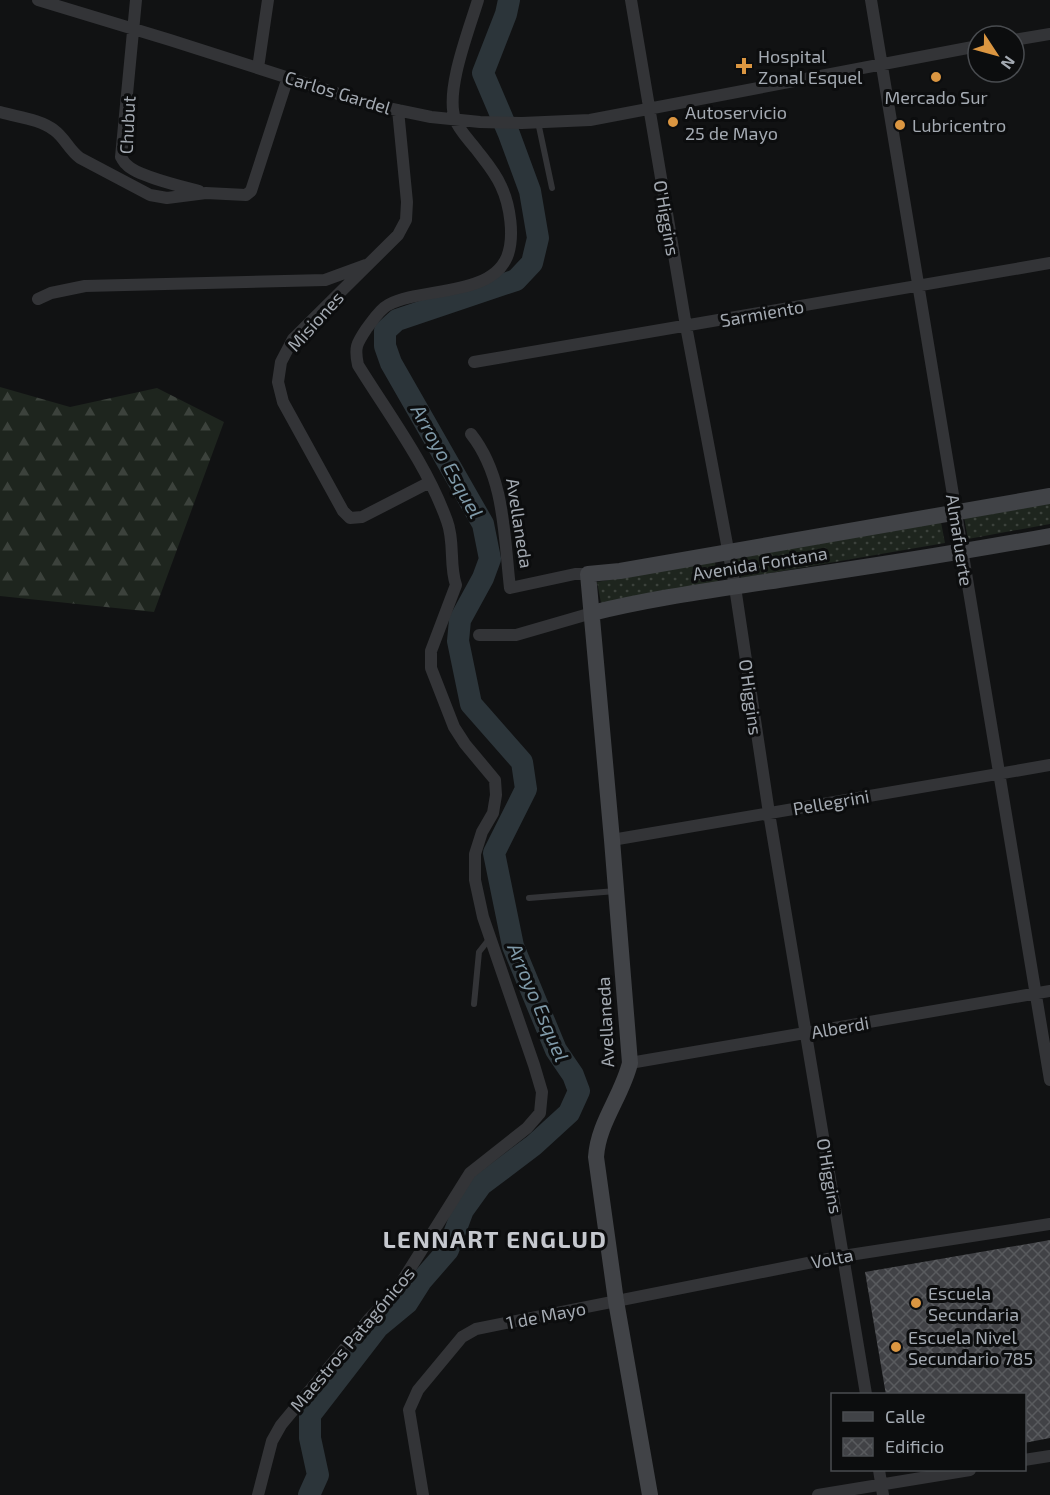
<svg xmlns="http://www.w3.org/2000/svg" width="1050" height="1495" font-family="'Exo 2',sans-serif">
<style>
.grass{fill:url(#grass-dots)}
.forest{fill:url(#forest-firs)}
.lines{fill:none;stroke-linecap:round;stroke-linejoin:round}
.river{stroke:#2c353a;stroke-width:22}
.building{fill:url(#building-cross-hatch)}
.lane{stroke:#333437;stroke-width:6}
.street{stroke:#333437;stroke-width:12}
.secondary{stroke:#414347;stroke-width:16}
.poi-dot{fill:#db9641;stroke:#0c0d0e;stroke-width:2}
.labels{text-anchor:middle;dominant-baseline:central;stroke-width:6;stroke-linejoin:round;paint-order:stroke}
.poi-label{font-size:18px;fill:#a4aab2;stroke:#0c0d0e;text-anchor:start}
.street-label{font-size:18px;fill:#a4aab2;stroke:#0c0d0e}
.water-label{font-size:20px;font-style:italic;fill:#7f9aa9;stroke:#0c0d0e}
.district-label{font-size:24px;font-weight:bold;letter-spacing:1.5px;fill:#c5c8ce;stroke:#0c0d0e}
</style>
<defs>
<pattern id="grass-dots" width="8" height="8" patternUnits="userSpaceOnUse" patternTransform="scale(1.5)"><rect width="8" height="8" fill="#1e251e"/><path d="M2 2h.1M6 6h.1" fill="none" stroke="#3c423c" stroke-width="1.8" stroke-linecap="round"/></pattern>
<pattern id="forest-firs" width="22" height="20" patternUnits="userSpaceOnUse" patternTransform="scale(1.5)"><rect width="22" height="20" fill="#1e251e"/><path d="M5 1l3.5 6h-7zM16 11l3.5 6h-7z" fill="#3c423c"/></pattern>
<pattern id="building-cross-hatch" width="8" height="8" patternUnits="userSpaceOnUse" patternTransform="scale(1.5)"><rect width="8" height="8" fill="#414246"/><path d="M0 0l8 8M0 8l8-8" fill="none" stroke="#595b5e"/></pattern>
</defs>
<rect width="100%" height="100%" fill="#111213"/>
<path class="grass" d="M1050,502V524L968,539L964,517Z
M941,522L945,543L741,578L737,557Z
M715,562L718,583L601,603L597,582Z"/>
<path class="forest" d="M0,387L70,407L157,388L224,422L154,612L0,596Z"/>
<g class="lines">
<path class="river" d="M309,1495L318,1475L310,1438V1415L378,1327L407,1303L421,1281L448,1250L463,1210L481,1185L534,1145L569,1113L579,1091L573,1075L556,1050L513,946L494,853L526,789L522,762L471,704L458,641L460,620L483,578L490,559L483,524L391,363L385,346V331L397,320L516,280L532,263L538,238L530,191L509,134L483,73L506,14L509,0"/>
</g>
<path class="building" d="M1050,1240V1438L1024,1443V1395H886L865,1272Z"/>
<g class="lines">
<path class="lane" d="M538,122L552,188
M529,898L616,891
M474,1004L479,952L490,938"/>
<path class="street" d="M38,0L170,40L373,105L431,117L480,122L522,123L590,120L978,46
M136,0L121,157C123,160 124,163 127,165C137,176 184,187 199,191
M631,0L686,326L735,587L769,813L866,1394
M871,0L1050,1080
M1014,40L1050,34
M258,68L268,0
M398,110L407,202L406,220L398,235L293,339L281,362L278,382L283,402L343,511L350,518L362,517L430,482
M0,112C17,117 40,119 54,130C65,138 69,150 80,158L150,195L167,198L206,193L246,195L251,191L288,77
M38,299L51,293L85,286L325,280L366,265
M474,362L1050,263
M471,434C505,477 504,536 510,588L575,574H588
M479,635H516L592,613
M612,840L1050,765
M630,1063L1050,991
M1024,1460L1050,1456
M879,1470L883,1495
M258,1495L272,1441L281,1425L369,1319L396,1291L470,1173L527,1128L540,1113L542,1092L534,1065L483,917L475,880V854L482,832L493,813L496,795L495,780L465,744L454,727L431,668V651L456,585C449,565 455,542 447,521C427,465 389,415 358,365C354,347 357,343 367,328C373,320 380,309 388,305C421,287 490,297 507,257C515,237 510,205 501,186C495,172 485,161 476,149C469,140 458,129 455,119C445,90 469,30 478,0
M423,1495L409,1410L418,1390L462,1337L476,1329L843,1256L1050,1224
M818,1495L970,1470"/>
<path class="secondary" d="M592,613C656,597 721,589 785,579C874,566 962,552 1050,536
M650,1495L616,1301L596,1157C598,1123 622,1096 630,1063L612,840L588,574L620,571L1050,496"/>
</g>
<g class="poi-dot">
<path d="M741 57h6v6h6v6h-6v6h-6v-6h-6v-6h6z"/>
<circle cx="936" cy="77" r="6"/>
<circle cx="673" cy="122" r="6"/>
<circle cx="900" cy="125" r="6"/>
<circle cx="916" cy="1303" r="6"/>
<circle cx="896" cy="1347" r="6"/>
</g>
<g class="labels">
<g class="poi-label">
<text x="758" y="56">Hospital<tspan x="758" dy="21">Zonal Esquel</tspan></text>
<text x="936" y="97" text-anchor="middle">Mercado Sur</text>
<text x="685" y="112">Autoservicio<tspan x="685" dy="21">25 de Mayo</tspan></text>
<text x="912" y="125">Lubricentro</text>
<text x="928" y="1293">Escuela<tspan x="928" dy="21">Secundaria</tspan></text>
<text x="908" y="1337">Escuela Nivel<tspan x="908" dy="21">Secundario 785</tspan></text>
</g>
<g class="street-label">
<text transform="translate(338 92) rotate(17)">Carlos Gardel</text>
<text transform="translate(127 125) rotate(-87)">Chubut</text>
<text transform="translate(667 218) rotate(80)">O'Higgins</text>
<text transform="translate(762 313) rotate(-10)">Sarmiento</text>
<text transform="translate(315 321) rotate(-48)">Misiones</text>
<text transform="translate(520 523) rotate(81)">Avellaneda</text>
<text transform="translate(960 540) rotate(81)">Almafuerte</text>
<text transform="translate(760 563) rotate(-9)">Avenida Fontana</text>
<text transform="translate(751 697) rotate(82)">O'Higgins</text>
<text transform="translate(831 802) rotate(-10)">Pellegrini</text>
<text transform="translate(605 1022) rotate(-93)">Avellaneda</text>
<text transform="translate(840 1027) rotate(-10)">Alberdi</text>
<text transform="translate(830 1176) rotate(80)">O'Higgins</text>
<text transform="translate(832 1258) rotate(-11)">Volta</text>
<text transform="translate(546 1315) rotate(-11)">1 de Mayo</text>
<text transform="translate(352 1339) rotate(-50)">Maestros Patagónicos</text>
</g>
<g class="water-label">
<text transform="translate(448 461) rotate(61)">Arroyo Esquel</text>
<text transform="translate(539 1002) rotate(67)">Arroyo Esquel</text>
</g>
<g class="district-label">
<text x="495" y="1238">LENNART ENGLUD</text>
</g>
</g>
<rect x="831" y="1393" width="195" height="78" fill="#0c0d0e" stroke="#494c50" stroke-width="1.5"/>
<rect x="843" y="1412" width="30" height="9" fill="#414347" stroke="#494c50" stroke-width="1.5"/>
<text x="885" y="1423" font-size="18" fill="#a4aab2">Calle</text>
<rect x="843" y="1438" width="30" height="18" fill="url(#building-cross-hatch)" stroke="#494c50" stroke-width="1.5"/>
<text x="885" y="1453" font-size="18" fill="#a4aab2">Edificio</text>
<g transform="translate(996 54) rotate(126)"><circle r="28" fill="#0c0d0e" stroke="#494c50" stroke-width="1.5"/>
<path d="M0-4.5L10 22L0 15L-10 22Z" fill="#db9641"/>
<text y="-9" font-size="16" font-weight="bold" text-anchor="middle" fill="#a4aab2">N</text>
</g>
</svg>
